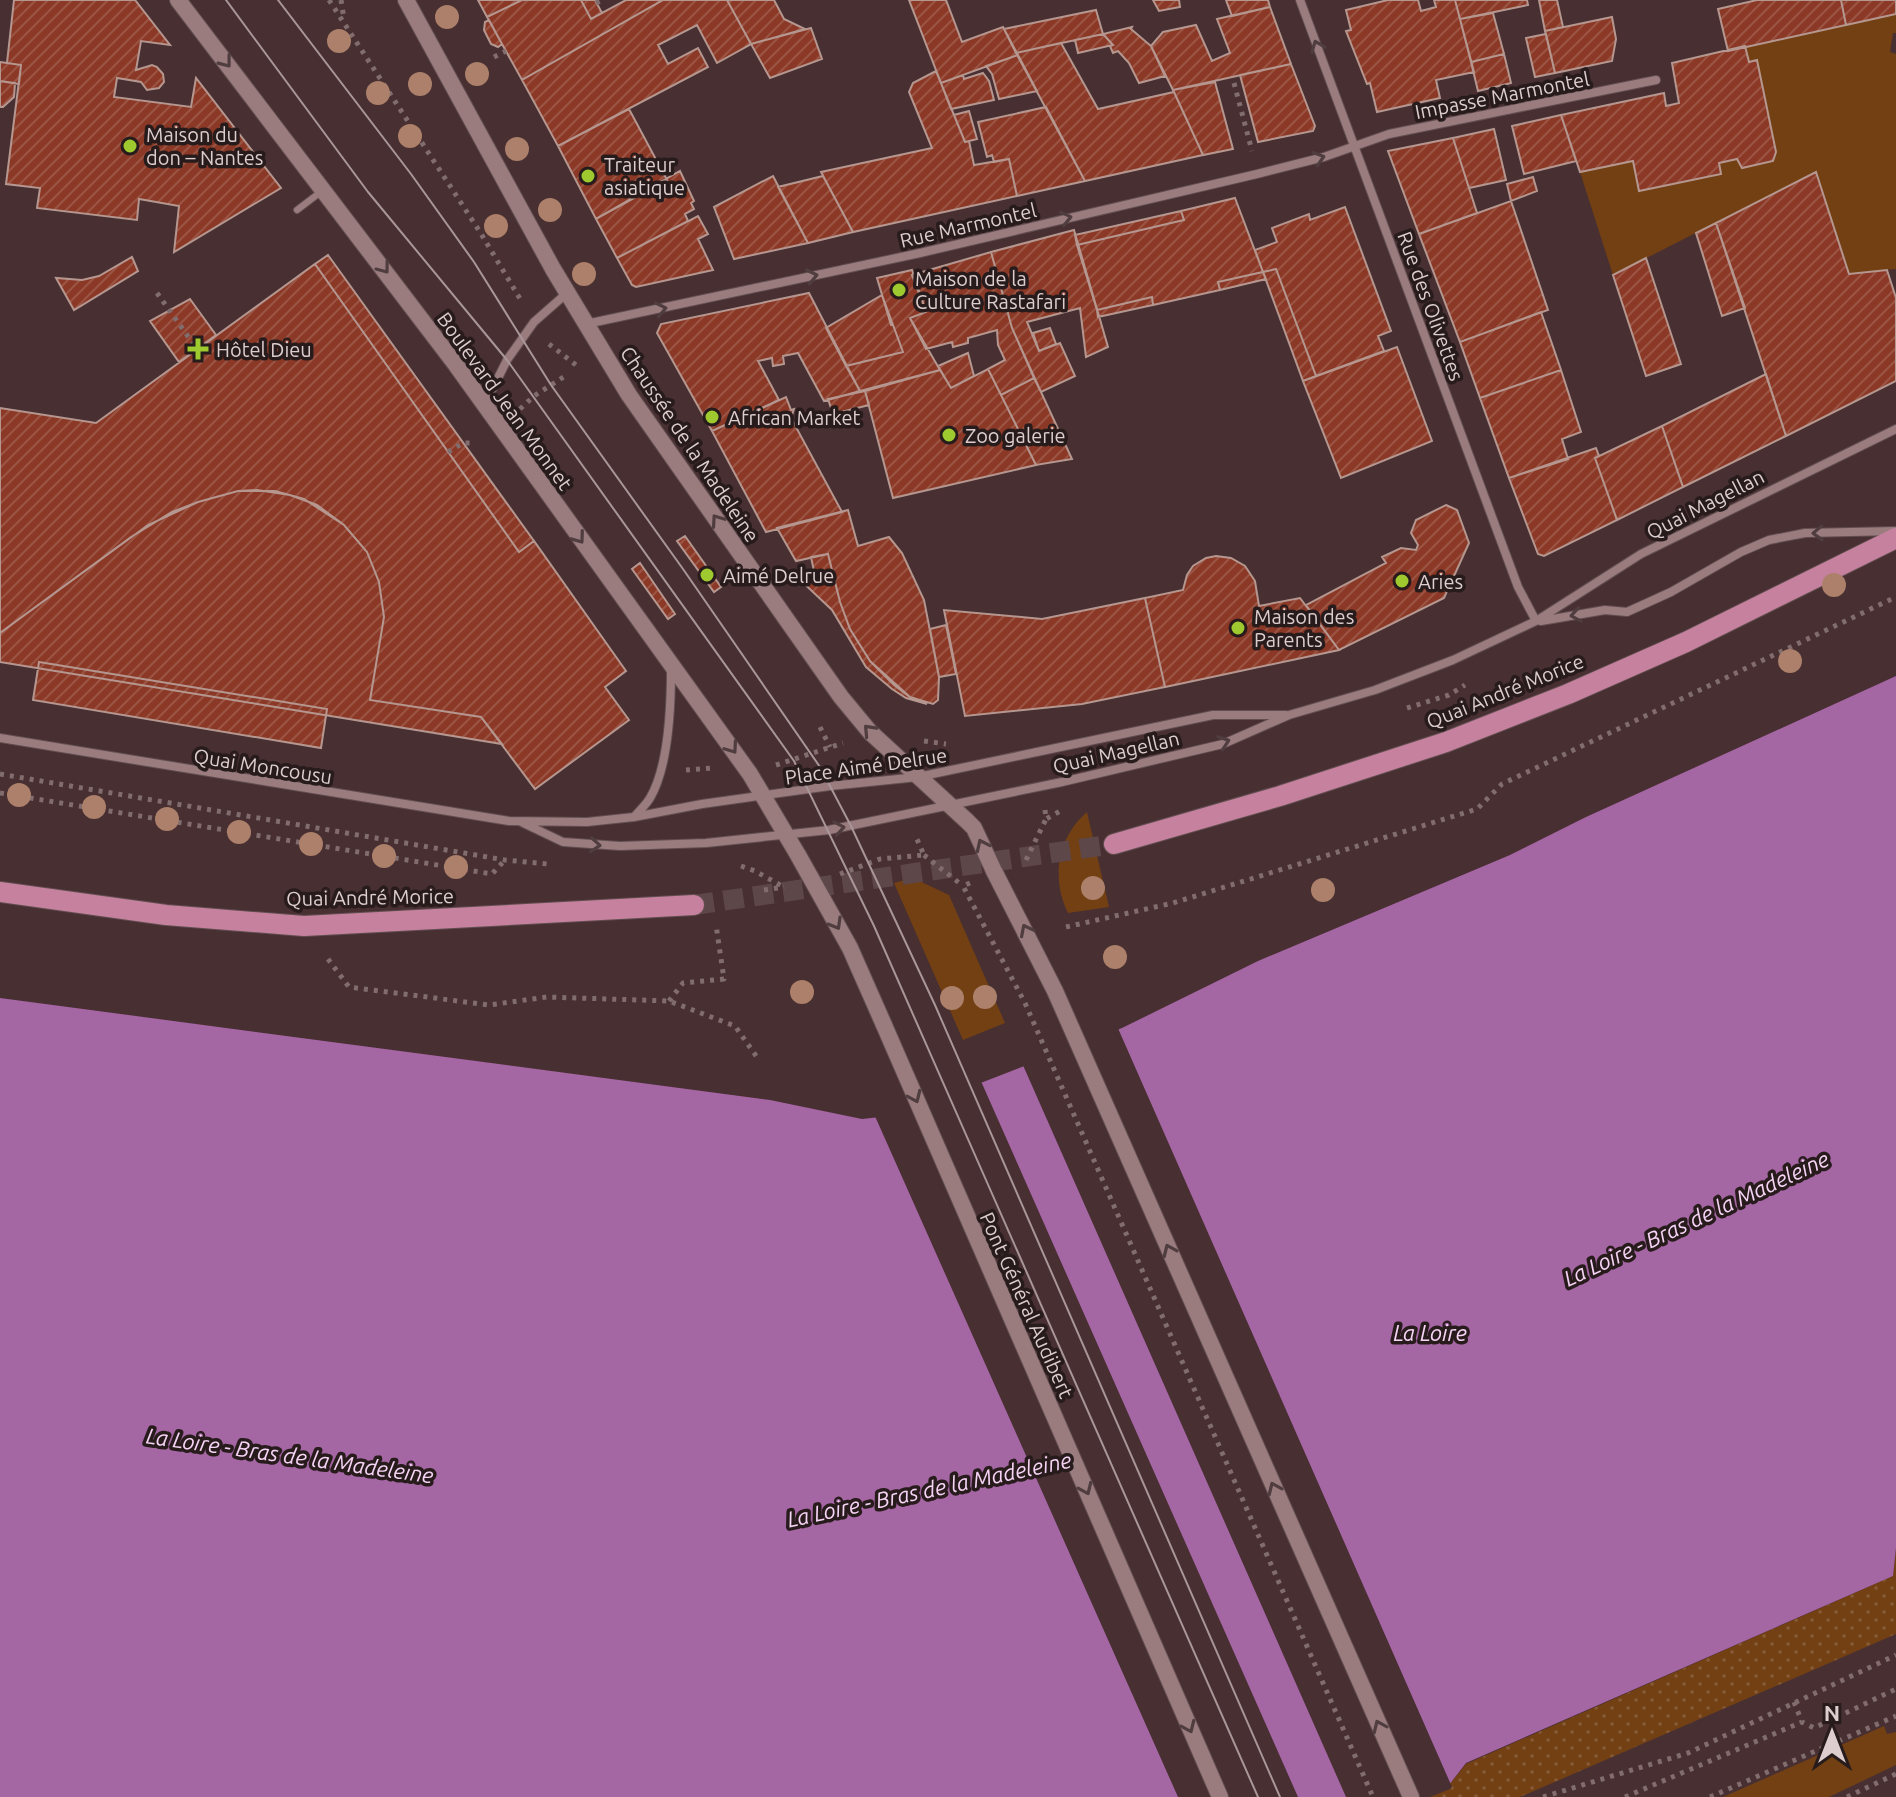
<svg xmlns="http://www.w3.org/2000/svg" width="1896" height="1797" font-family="Ubuntu,sans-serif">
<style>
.green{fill:#734013}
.park{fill:url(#park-dots)}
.water{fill:#a566a4}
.pier{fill:#482f32}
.building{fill:url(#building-hatch);stroke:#b59790;stroke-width:2}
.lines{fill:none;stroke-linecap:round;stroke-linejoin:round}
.primary-tunnel{stroke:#5e4749;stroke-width:20;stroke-dasharray:20 10;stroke-linecap:butt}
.lane-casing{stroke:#624e50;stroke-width:8}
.street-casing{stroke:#624e50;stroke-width:10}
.secondary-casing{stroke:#624e50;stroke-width:18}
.primary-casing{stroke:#624e50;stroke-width:22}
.path{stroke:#816c6e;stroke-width:5;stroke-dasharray:4 6;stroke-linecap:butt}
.lane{stroke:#9a7c7f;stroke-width:6}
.street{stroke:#9a7c7f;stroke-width:8}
.secondary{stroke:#9a7c7f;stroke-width:16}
.primary{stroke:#c5819e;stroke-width:20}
.tram{stroke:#a99698;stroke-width:2}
.secondary-bridge-casing{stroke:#624e50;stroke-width:18;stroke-linecap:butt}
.path-bridge{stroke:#816c6e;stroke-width:5;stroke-dasharray:4 6;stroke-linecap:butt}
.secondary-bridge{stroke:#9a7c7f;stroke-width:16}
.tree{fill:#ac806a}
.oneway{stroke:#4f3d3f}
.poi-dot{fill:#9eca2f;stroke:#271b1c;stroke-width:3}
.labels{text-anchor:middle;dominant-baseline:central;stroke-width:7;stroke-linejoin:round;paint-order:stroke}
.street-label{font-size:20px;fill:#ddcdce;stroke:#271b1c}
.poi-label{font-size:20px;fill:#ddcdce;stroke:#271b1c;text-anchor:start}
.water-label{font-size:22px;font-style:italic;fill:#f6d4f5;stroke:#271b1c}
</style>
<defs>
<pattern id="park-dots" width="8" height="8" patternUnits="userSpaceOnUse" patternTransform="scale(2)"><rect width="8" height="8" fill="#734013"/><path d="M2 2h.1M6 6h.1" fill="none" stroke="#865a34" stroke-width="1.8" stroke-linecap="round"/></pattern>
<pattern id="building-hatch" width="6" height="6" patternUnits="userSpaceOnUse" patternTransform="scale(2)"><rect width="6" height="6" fill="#8b3926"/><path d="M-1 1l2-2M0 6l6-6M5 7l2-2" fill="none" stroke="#9b5444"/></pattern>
</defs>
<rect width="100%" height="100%" fill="#482f32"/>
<path class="green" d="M1896,14V33H1893L1890,52L1896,54V269L1849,274L1816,172L1613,275L1580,172L1633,161L1640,191L1720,174L1719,163L1737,159L1743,168L1773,161L1776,152L1757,61L1749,62L1745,46Z
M1087,812L1109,907L1068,913C1051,878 1057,838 1087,812Z
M913,878L949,895L1005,1023L963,1040L894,883Z
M1884,1726L1887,1734L1896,1732V1765L1829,1797H1723Z"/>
<path class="park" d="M1896,1548V1634L1520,1797H1420L1449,1785L1466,1764L1893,1576Z"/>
<path class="water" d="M1896,676V1548L1893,1576L1466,1763L1449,1785L1420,1797H0V998L770,1100L862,1119L898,1115L1122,1028L1258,961L1510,855L1586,817Z"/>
<path class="pier" d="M1117,1026L1452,1787L1450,1789L1430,1797H1346L1022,1063Z
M980,1079L1298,1797H1178L874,1114L897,1111Z"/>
<path class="building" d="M14,0H135L170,45L141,41L136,70L152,65L157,67L163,74L164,82L159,88L147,90L141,82L117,78L114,97L191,107L196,78L281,188L174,252L179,206L139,199L137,220L37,208L40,188L6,184L21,65L7,63Z
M478,0H522L487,17Z
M522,0H581L591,19L626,0H663L522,80L487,17Z
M581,0H595L602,13L591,19Z
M663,0H727L751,44L717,63L697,25L658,45L668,64L698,48L708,67L558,146L522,80Z
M727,0H774L784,19L805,29L751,44Z
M909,0H946L962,42L1003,27L1018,55L941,83Z
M1153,0H1179L1180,7L1159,11Z
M1226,0H1268L1270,7L1232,16Z
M1388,0H1418L1421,11L1436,7L1434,0H1455L1474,72L1436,80L1440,98L1377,112L1370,83L1367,84L1346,31L1351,30L1346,10Z
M1455,0H1527L1528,5L1460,19Z
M1539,0H1557L1563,27L1545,31Z
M1757,0H1841L1846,25L1728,51L1718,9Z
M1841,0H1896V14L1846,25Z
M1270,7L1291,64L1173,90L1151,46L1163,32L1196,25L1212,61L1230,53L1217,19Z
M1096,10L1103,34L1016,53L1004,29Z
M1493,13L1504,54L1471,62L1460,19Z
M1612,17L1616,39L1612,61L1555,73L1545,31Z
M489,20L502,44L498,47L491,44L484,30L485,22Z
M1132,27L1131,29L1151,46L1165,76L1139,83L1129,63L1118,51L1113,53L1110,46L1113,45L1103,34Z
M811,28L822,59L770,78L751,44Z
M1103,34L1113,45L1078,53L1075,40Z
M1546,34L1555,73L1535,77L1526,38Z
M1061,43L1098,109L1174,92L1203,155L1085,181L1016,53Z
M1745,46L1749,62L1757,60L1776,152L1773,161L1742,168L1737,159L1719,163L1721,174L1639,191L1633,161L1580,172L1561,115L1664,93L1666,106L1679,103L1672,63Z
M1504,54L1511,83L1478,91L1471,62Z
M1018,55L1037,91L999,99L992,74L986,66Z
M0,62L21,65L19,84L0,81Z
M1291,64L1315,126L1313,131L1258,142L1240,75Z
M936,71L965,142L969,141L974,165L1009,159L1017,196L853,232L821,172L932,148L909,92L913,83Z
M983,73L989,81L994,100L951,109L941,83L963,75L964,79Z
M0,81L15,83L14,97L3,107H0Z
M1215,82L1233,149L1203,155L1173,90Z
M1046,107L1085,181L1017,196L1009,159L994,162L992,155L987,157L978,122Z
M629,109L667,180L596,219L558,146Z
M969,111L977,139L965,142L954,115Z
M1561,115L1576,161L1524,174L1512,126Z
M1494,129L1506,180L1469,188L1453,138Z
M1453,138L1477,213L1419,234L1388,151Z
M680,171L694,201L691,203L694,209L685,214L688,221L617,258L596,219Z
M1816,172L1849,274L1887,270L1896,298V381L1786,436L1716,223Z
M773,176L808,243L734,259L714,207Z
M823,176L853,232L808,243L778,187Z
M1533,177L1537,191L1511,201L1507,184Z
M1235,198L1263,272L1218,282L1220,290L1153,305L1152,297L1097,310L1077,245L1184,220L1181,211Z
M1511,201L1548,310L1460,342L1419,234Z
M1345,207L1391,331L1378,336L1384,351L1316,376L1276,269L1263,272L1255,250L1277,242L1272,228L1309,214L1310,220Z
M1181,211L1184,220L1077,245L1075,235Z
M698,216L708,234L698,239L713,270L636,287L632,285L617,258Z
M1716,223L1745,308L1722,316L1696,233Z
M1074,230L1108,347L1086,357L1080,308L1027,322L1039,351L1060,343L1075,376L1041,392L1012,328L991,252Z
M991,252L1012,328L1034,378L1001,395L988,369L1005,360L998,345L997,330L968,338V343L953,347L952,342L926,349L910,318L926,312L912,275Z
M328,255L534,541L519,552L315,264Z
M132,257L138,271L74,310L56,278L82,280L99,276Z
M1646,258L1681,364L1646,376L1613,275Z
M315,264L519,552L534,541L626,671L605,687L629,720L535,789L481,717L370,700L384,617L379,582L367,552L344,525L304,499L275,491H238L198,502L172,512L131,537L0,633V408L96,423Z
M1276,269L1316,376L1303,381L1263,272Z
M912,270L926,312L910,318L940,370L860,391L846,366L903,352L893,325H891L877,278Z
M1263,272L1266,279L1220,290L1218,282Z
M809,293L860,391L824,401L798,353L783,356L784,364L773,366L772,358L758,361L779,400L712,431L657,333L661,324Z
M882,295L903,352L846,366L826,328Z
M1152,297L1153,305L1098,317L1097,310Z
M190,299L216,335L179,362L150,321Z
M1541,312L1561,370L1480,398L1460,342Z
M1050,328L1056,344L1039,351L1033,333Z
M1397,347L1432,441L1341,478L1303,381Z
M968,353L974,376L951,388L938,366Z
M988,369L1036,465L893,498L865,391L940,370L951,388Z
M1561,370L1581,432L1562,439L1568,459L1509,478L1480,398Z
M1766,374L1786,436L1683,487L1662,426Z
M1034,378L1041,392L1072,459L1036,465L1001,395Z
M865,391L869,405L833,414L828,399Z
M786,397L791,410L794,409L791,418L842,512L766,532L712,431Z
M1662,426L1683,487L1617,520L1595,458Z
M1596,448L1599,456L1595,458L1617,520L1544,556L1538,554L1509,478Z
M257,490L290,495L317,505L344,525L367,552L379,582L384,617L370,700L481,717L502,744L0,662V633L148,525L198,502L238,491Z
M1446,505L1457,510L1469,543L1444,598L1339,650L1306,605L1386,563L1382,557L1401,548L1416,550L1418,545L1411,533L1416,520Z
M848,510L858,546L889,537L902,553L924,600L939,677L938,700L933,704L910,697L870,661L850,629L840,602L828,554L796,561L777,528Z
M685,536L721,587L714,592L677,541Z
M828,554L840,602L850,629L870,661L894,685L910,697L927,704L906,698L892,689L866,667L832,610L797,577L814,571L811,557Z
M1216,556L1231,558L1245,566L1255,581L1259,606L1300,598L1339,650L1165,687L1145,598L1183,590L1187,575L1193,566L1206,558Z
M640,563L675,614L668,619L632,569Z
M1145,598L1165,687L1082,704L965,716L944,610L1042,619Z
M946,625L956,674L939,677L930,629Z
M39,662L327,709L321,748L33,700Z"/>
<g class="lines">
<path class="primary-tunnel" d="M694,905L1114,844"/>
<defs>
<path id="lane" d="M297,210L322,191"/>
<path id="street" d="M1300,0L1518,587L1536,621
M586,324L920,253L1257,174L1324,157L1389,134L1656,80
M484,406L507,360L534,322L567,293
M1541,621L1605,610L1627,612L1671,592L1741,552L1769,540L1805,533L1896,531
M0,738L509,821L587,822L634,817L702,804L830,786L918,777L1213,715H1286
M634,817C639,811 646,805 650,798C669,766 671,706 671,669
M521,822L563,842L620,846L706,843L829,830L1062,782L1223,744L1289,715L1375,690L1453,660L1536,621L1641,554L1896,429"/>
<path id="secondary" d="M178,0L456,365L750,774L798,855
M406,0L553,269L629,395L841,697L870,732L967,821
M994,871L1055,991L1411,1797
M884,1025L1220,1797"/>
<path id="primary" d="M1114,844L1280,796L1446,742L1568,694L1686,642L1896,538
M0,892L166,915L304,926L694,905"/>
</defs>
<use href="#lane" class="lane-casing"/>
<use href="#street" class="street-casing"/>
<use href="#secondary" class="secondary-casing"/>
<use href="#primary" class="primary-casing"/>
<path class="path" d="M329,0L480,232L522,302
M341,0L344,19
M596,3L602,0
M494,57L506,51
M1234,83L1252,151
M157,293L197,349
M549,344L576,365
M520,409L534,396L565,376
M448,452L463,443H472
M1407,708L1449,695L1465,685
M820,727L830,747
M924,741L946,744
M776,765L843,743
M686,770L712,768
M0,774L505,860L548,864
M0,793L492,874L504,861
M1045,810L1046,819L1064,809
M741,866L755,871L782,886
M840,874L880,859L924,855L916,837
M970,883L963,886L1025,1003L1373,1797
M764,890L784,887
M1066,927L1173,903L1477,809L1502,784L1896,597
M328,959L349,987L489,1005L547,997L669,1001L735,1026L759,1060
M669,1001L683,983L724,979L716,925
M1794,1702L1802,1722L1814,1728L1896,1689
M1543,1797L1688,1753L1896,1655
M1625,1797L1802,1722
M1710,1797L1896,1716
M1847,1797L1896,1774"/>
<use href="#lane" class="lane"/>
<use href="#street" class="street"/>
<use href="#secondary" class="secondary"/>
<use href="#primary" class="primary"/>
<path class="tram" d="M226,0L368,192L507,360L794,761L874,926L1258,1797
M278,0L411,174L474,262L551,385L683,569L820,767L851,826L935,1005L1280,1797"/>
<defs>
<path id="secondary-bridge" d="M967,821L974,828L994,871
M798,855L850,948L884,1025"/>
</defs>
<use href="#secondary-bridge" class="secondary-bridge-casing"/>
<path class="path-bridge" d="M924,855L963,886
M1026,860L1046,819"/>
<use href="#secondary-bridge" class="secondary-bridge"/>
</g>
<g class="tree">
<circle cx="447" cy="17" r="12"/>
<circle cx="339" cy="41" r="12"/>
<circle cx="477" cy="74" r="12"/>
<circle cx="420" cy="84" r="12"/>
<circle cx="378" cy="93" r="12"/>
<circle cx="410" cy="136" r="12"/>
<circle cx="517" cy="149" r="12"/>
<circle cx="550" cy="210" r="12"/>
<circle cx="496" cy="226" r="12"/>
<circle cx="584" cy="274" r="12"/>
<circle cx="1834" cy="585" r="12"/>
<circle cx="1790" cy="661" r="12"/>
<circle cx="19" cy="795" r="12"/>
<circle cx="94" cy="807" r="12"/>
<circle cx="167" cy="819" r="12"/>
<circle cx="239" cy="832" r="12"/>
<circle cx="311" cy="844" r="12"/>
<circle cx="384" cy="856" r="12"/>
<circle cx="456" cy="867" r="12"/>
<circle cx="1093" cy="888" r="12"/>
<circle cx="1323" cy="890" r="12"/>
<circle cx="1115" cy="957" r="12"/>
<circle cx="802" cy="992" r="12"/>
<circle cx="985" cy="997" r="12"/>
<circle cx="952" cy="998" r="12"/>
</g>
<defs><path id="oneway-chevron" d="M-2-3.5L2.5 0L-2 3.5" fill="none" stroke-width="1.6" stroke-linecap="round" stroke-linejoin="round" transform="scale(2)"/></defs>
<g class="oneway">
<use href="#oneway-chevron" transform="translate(1317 46) rotate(-111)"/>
<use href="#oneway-chevron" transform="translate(226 62) rotate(52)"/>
<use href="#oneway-chevron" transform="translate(1319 158) rotate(-17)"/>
<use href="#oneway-chevron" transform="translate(1066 218) rotate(-13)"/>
<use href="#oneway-chevron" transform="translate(384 268) rotate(53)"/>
<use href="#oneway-chevron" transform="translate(812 276) rotate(-12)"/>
<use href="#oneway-chevron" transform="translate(661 309) rotate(-12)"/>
<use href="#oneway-chevron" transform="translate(717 520) rotate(-125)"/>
<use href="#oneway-chevron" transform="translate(1818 533) rotate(178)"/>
<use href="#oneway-chevron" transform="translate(579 538) rotate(54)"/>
<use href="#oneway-chevron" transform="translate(1576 615) rotate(170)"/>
<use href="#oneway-chevron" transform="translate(869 730) rotate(-133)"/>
<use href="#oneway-chevron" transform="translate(1224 742) rotate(-19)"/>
<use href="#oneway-chevron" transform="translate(732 748) rotate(55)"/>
<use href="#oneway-chevron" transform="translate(839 828) rotate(-10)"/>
<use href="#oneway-chevron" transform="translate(595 845) rotate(4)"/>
<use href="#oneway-chevron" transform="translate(982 845) rotate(-115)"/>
<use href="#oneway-chevron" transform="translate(836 924) rotate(60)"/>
<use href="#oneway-chevron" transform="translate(1026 930) rotate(-117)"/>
<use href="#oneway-chevron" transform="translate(915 1097) rotate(66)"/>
<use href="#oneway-chevron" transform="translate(1169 1250) rotate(-114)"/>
<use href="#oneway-chevron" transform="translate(1274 1488) rotate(-114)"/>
<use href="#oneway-chevron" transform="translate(1086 1489) rotate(66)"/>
<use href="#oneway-chevron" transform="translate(1379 1726) rotate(-114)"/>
<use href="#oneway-chevron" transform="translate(1189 1727) rotate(66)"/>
</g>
<g class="poi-dot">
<circle cx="130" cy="146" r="8"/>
<circle cx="588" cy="176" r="8"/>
<circle cx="899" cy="290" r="8"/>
<path d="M194 337h8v8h8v8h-8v8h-8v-8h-8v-8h8z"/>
<circle cx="712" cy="417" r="8"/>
<circle cx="949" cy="435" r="8"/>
<circle cx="707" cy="575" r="8"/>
<circle cx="1402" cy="581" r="8"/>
<circle cx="1238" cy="628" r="8"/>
</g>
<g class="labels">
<g class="street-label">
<text transform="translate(1502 95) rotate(-11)">Impasse Marmontel</text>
<text transform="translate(968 225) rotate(-13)">Rue Marmontel</text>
<text transform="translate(1431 306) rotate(70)">Rue des Olivettes</text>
<text transform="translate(505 401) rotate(54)">Boulevard Jean Monnet</text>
<text transform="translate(690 444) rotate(56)">Chaussée de la Madeleine</text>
<text transform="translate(1705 504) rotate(-27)">Quai Magellan</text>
<text transform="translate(1505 691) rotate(-22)">Quai André Morice</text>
<text transform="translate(1116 752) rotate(-13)">Quai Magellan</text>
<text transform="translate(263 766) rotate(9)">Quai Moncousu</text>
<text transform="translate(866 766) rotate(-8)">Place Aimé Delrue</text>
<text transform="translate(370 897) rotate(-1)">Quai André Morice</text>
<text transform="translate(1027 1305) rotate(66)">Pont Général Audibert</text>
</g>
<g class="poi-label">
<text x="146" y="134">Maison du<tspan x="146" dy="23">don – Nantes</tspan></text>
<text x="604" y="164">Traiteur<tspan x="604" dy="23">asiatique</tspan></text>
<text x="915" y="278">Maison de la<tspan x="915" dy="23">Culture Rastafari</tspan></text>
<text x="216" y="349">Hôtel Dieu</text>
<text x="728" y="417">African Market</text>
<text x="965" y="435">Zoo galerie</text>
<text x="723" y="575">Aimé Delrue</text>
<text x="1418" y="581">Aries</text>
<text x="1254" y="616">Maison des<tspan x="1254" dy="23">Parents</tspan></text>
</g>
<g class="water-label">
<text transform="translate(1696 1218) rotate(-25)">La Loire - Bras de la Madeleine</text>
<text x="1430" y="1332">La Loire</text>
<text transform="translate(290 1455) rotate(8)">La Loire - Bras de la Madeleine</text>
<text transform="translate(929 1489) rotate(-12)">La Loire - Bras de la Madeleine</text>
</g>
</g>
<g transform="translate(1832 1733)" stroke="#271b1c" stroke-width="6" paint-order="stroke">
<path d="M0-6L14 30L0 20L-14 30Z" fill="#ddcdce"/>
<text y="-12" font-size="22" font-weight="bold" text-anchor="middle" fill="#ddcdce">N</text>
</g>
</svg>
